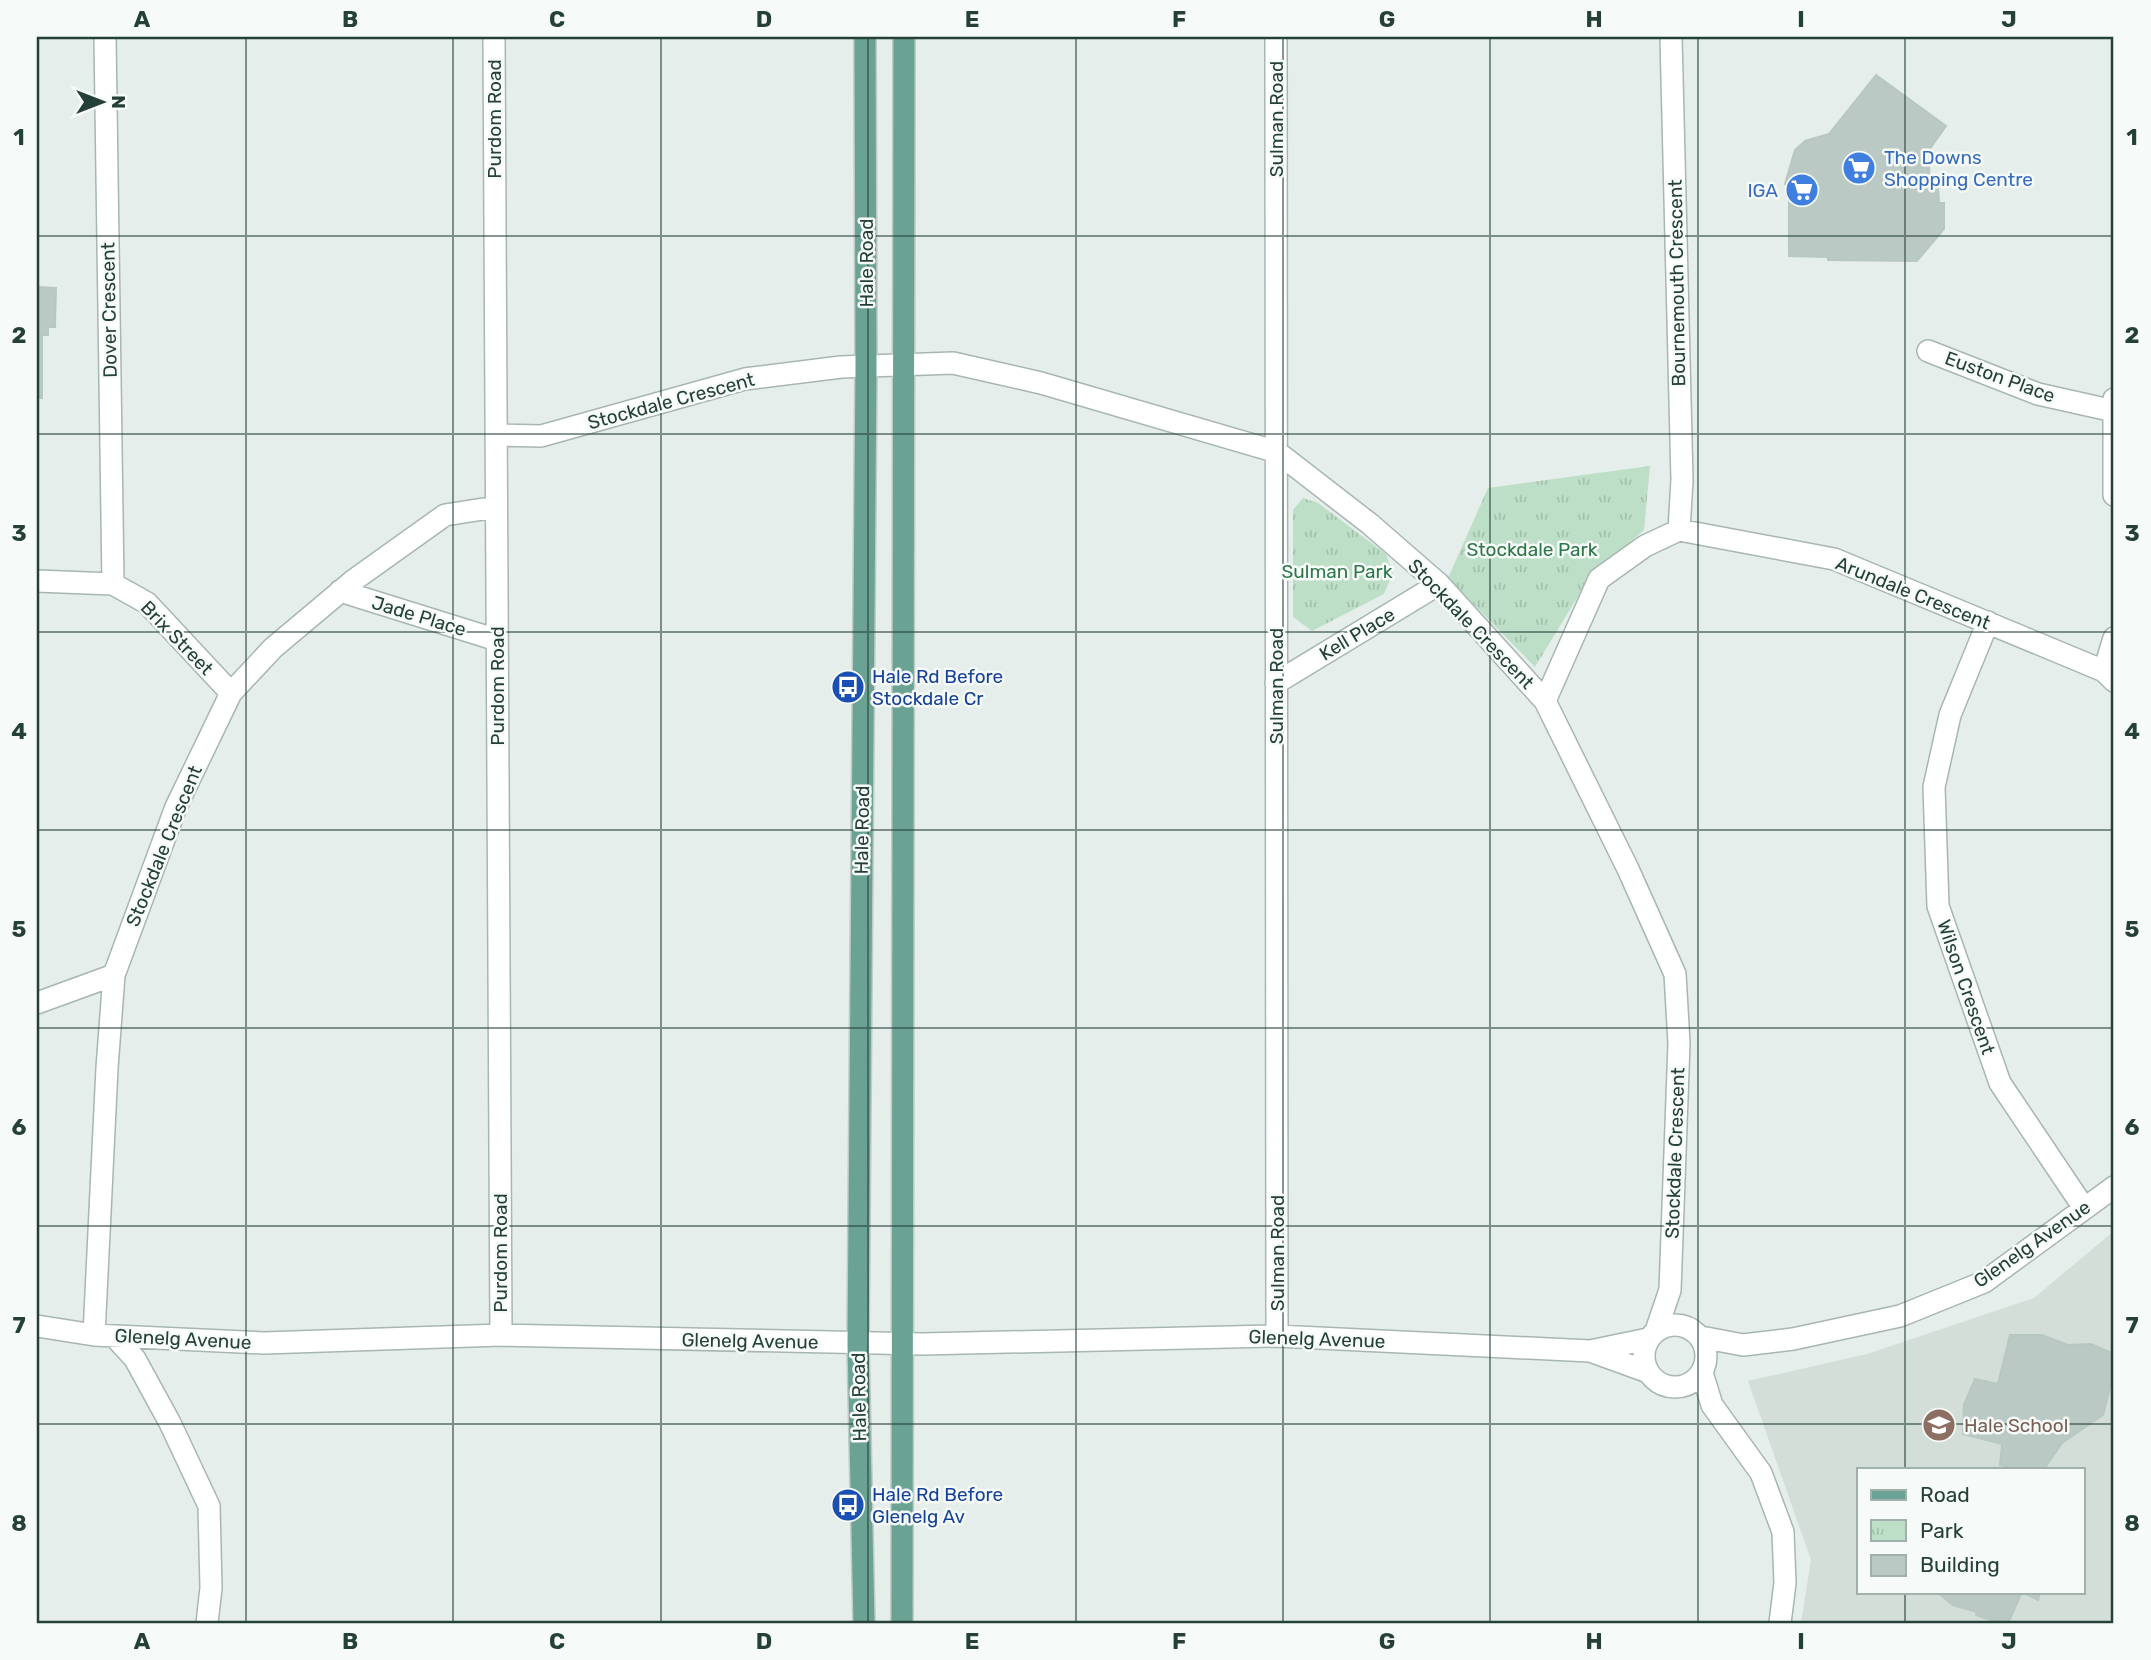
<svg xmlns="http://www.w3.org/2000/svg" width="2151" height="1660" font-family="Rubik,sans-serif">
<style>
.built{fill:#d3ded9;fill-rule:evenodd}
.park{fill:url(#park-tufts)}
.building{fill:#bac9c3;stroke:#b7c8c1;stroke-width:2}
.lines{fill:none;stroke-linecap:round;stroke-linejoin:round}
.minor-casing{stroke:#a7b6b1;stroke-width:24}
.primary-casing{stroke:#c2cac8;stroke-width:24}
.minor{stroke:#fff;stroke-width:21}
.primary{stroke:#6aa394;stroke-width:21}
.grid{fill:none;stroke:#244039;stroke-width:2;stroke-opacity:0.55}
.labels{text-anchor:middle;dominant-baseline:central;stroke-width:5;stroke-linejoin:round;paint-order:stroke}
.street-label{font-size:19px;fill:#244039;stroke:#f6faf8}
.shop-label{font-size:19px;fill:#366cbe;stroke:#f6faf8;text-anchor:start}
.park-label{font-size:19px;fill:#2e774a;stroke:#f6faf8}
.transit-label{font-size:19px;fill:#164399;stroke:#f6faf8;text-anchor:start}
.education-label{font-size:19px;fill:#785e54;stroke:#f6faf8;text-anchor:start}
.neatline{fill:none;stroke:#244039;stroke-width:2.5}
.grid-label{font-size:23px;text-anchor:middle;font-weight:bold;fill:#244039}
</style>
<defs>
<pattern id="park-tufts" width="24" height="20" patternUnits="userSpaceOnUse" patternTransform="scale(1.75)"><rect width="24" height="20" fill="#bedfc7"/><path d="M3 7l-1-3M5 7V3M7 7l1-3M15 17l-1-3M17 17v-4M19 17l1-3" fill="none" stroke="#a3c0ac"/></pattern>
</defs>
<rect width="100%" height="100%" fill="#e5eeea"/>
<path class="built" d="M2114,1231V1623H1801L1811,1560L1748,1381L1867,1354L2034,1298ZM1859,1469H2083V1592H1859Z"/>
<path class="park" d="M1650,466L1644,530L1591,575L1535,667L1448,578L1488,488Z
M1303,498L1318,503L1386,554L1393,573L1384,594L1312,631L1293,617V510Z"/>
<path class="building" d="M1876,75L1946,126L1922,160L1929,166L1930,188L1938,187L1939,203H1944V229L1917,261L1828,260V257L1789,256V184H1785L1795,150L1805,141L1829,134Z
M37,287L56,288L55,327H48V335H42V398H37Z
M2010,1335H2042L2068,1345L2091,1344L2114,1354V1372L2103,1415L2062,1443L2044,1469H2015L2000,1465L2002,1444L1963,1434L1964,1405L1975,1379L1998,1384Z
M1937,1592H2040L2038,1600L2022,1592L2008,1623H1999L1976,1615L1977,1612L1953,1605Z"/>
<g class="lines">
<defs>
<path id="minor" d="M105,37L113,584
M494,37L501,1335
M1276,37L1277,1336
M1671,37L1682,480L1679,530
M1928,351L2038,394L2114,411
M2114,399V495
M496,435L541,436L745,379L841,367L953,363L1041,383L1277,452L1370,524L1439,584L1545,701L1628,869L1675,974L1679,1043L1670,1290L1656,1331
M37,581L113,584L147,603L231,693
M340,591L497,640
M1988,622L1950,715L1934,787L1938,906L2000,1083L2084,1208
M2104,671L2114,638
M1276,683L1439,584
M1545,701L1599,579L1645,546L1679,530L1834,559L2104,671L2114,681
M37,1003L114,975
M1644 1356a31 31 0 1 1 62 0a31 31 0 1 1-62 0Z
M37,1326L94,1335L264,1343L501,1335L922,1344L1277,1336L1590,1351L1648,1339
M94,1335L107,1068L114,975L176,807L231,693L273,648L354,580L445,515L496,507
M114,1336L135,1359L170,1423L209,1506L211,1588L207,1623
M1701,1337L1743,1345L1793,1339L1900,1316L1984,1282L2114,1187
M1590,1351L1648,1372
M1702,1373L1712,1405L1761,1473L1783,1532L1785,1583L1780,1623"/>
<path id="primary" d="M864,1623L858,1344L866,366L865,37
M902,1623L904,37"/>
</defs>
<use href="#minor" class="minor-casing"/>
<use href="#primary" class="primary-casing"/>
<use href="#minor" class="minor"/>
<use href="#primary" class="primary"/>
</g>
<path class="grid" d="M246,37V1623M453,37V1623M661,37V1623M868,37V1623M1076,37V1623M1283,37V1623M1490,37V1623M1698,37V1623M1905,37V1469M37,236H2114M37,434H2114M37,632H2114M37,830H2114M37,1028H2114M37,1226H2114M37,1424H2114M1905,1592V1623"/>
<defs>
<symbol id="supermarket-disc" viewBox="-11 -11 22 22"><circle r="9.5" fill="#3f7fe0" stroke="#f6faf8"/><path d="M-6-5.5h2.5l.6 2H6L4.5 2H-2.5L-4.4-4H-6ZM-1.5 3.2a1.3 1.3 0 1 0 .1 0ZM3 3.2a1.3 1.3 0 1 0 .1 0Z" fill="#fff"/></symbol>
<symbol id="bus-disc" viewBox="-11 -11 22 22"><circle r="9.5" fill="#1a4fb4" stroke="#f6faf8"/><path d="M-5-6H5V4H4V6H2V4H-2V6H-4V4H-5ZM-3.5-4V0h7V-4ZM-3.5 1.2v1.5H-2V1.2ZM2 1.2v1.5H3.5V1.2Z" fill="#fff"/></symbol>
<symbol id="school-disc" viewBox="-11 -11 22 22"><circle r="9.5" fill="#8d6e63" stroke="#f6faf8"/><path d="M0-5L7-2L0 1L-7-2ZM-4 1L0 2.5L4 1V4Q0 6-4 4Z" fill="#fff"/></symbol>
</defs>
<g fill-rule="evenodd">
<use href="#supermarket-disc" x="1840" y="149" width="38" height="38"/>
<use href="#supermarket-disc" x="1783" y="171" width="38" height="38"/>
<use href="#bus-disc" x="829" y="668" width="38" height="38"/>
<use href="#school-disc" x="1920" y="1406" width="38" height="38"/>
<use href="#bus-disc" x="829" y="1486" width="38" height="38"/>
</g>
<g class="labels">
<g class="street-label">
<text transform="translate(494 119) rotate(-90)">Purdom Road</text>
<text transform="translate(1276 119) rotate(-90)">Sulman Road</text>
<text transform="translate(866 263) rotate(-90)">Hale Road</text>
<text transform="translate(1677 283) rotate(-91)">Bournemouth Crescent</text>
<text transform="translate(109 310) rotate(-91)">Dover Crescent</text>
<text transform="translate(2000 377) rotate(20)">Euston Place</text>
<text transform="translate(671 401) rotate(-15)">Stockdale Crescent</text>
<text transform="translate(1913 593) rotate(22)">Arundale Crescent</text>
<text transform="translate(419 616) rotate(17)">Jade Place</text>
<text transform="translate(1471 624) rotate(46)">Stockdale Crescent</text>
<text transform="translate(1357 634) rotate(-31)">Kell Place</text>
<text transform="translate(177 638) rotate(46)">Brix Street</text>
<text transform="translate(497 686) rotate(-90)">Purdom Road</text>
<text transform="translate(1276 686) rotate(-90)">Sulman Road</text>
<text transform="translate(862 830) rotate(-89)">Hale Road</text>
<text transform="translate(164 846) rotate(-68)">Stockdale Crescent</text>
<text transform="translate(1966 987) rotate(71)">Wilson Crescent</text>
<text transform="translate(1675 1153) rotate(-88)">Stockdale Crescent</text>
<text transform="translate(2032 1244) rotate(-35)">Glenelg Avenue</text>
<text transform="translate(500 1253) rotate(-90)">Purdom Road</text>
<text transform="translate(1277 1253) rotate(-90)">Sulman Road</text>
<text transform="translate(183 1339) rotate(3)">Glenelg Avenue</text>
<text transform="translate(1317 1339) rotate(2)">Glenelg Avenue</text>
<text transform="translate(750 1341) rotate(1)">Glenelg Avenue</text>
<text transform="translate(859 1397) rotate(-91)">Hale Road</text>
</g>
<g class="shop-label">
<text x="1884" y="157">The Downs<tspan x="1884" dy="22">Shopping Centre</tspan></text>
<text x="1778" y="190" text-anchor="end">IGA</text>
</g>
<g class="park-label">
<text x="1532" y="549">Stockdale Park</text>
<text x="1337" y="571">Sulman Park</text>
</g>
<g class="transit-label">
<text x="872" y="676">Hale Rd Before<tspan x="872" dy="22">Stockdale Cr</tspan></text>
<text x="872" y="1494">Hale Rd Before<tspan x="872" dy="22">Glenelg Av</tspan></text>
</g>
<g class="education-label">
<text x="1964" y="1425">Hale School</text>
</g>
</g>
<rect width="2151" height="1660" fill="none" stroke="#f6faf8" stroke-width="77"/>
<rect x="1857" y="1468" width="228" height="126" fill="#f6faf8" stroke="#a2b0ac" stroke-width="2"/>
<rect x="1871" y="1490" width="35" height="10" fill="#6aa394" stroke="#a2b0ac" stroke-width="2"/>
<text x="1920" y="1502" font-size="21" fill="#244039">Road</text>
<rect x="1871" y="1520" width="35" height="21" fill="url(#park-tufts)" stroke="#a2b0ac" stroke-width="2"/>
<text x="1920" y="1538" font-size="21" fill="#244039">Park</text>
<rect x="1871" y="1555" width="35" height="21" fill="#bac9c3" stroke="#a2b0ac" stroke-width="2"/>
<text x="1920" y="1572" font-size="21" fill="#244039">Building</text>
<g transform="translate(102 102) rotate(90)" stroke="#f6faf8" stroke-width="5" paint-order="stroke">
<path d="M0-5L12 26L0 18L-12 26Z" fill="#244039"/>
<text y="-10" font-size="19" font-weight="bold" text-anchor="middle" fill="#244039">N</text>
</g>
<rect x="38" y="38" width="2074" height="1584" class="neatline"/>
<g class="grid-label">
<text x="142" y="27">A</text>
<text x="350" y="27">B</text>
<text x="557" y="27">C</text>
<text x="764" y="27">D</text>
<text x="972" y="27">E</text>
<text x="1179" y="27">F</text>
<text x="1387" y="27">G</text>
<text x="1594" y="27">H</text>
<text x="1801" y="27">I</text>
<text x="2009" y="27">J</text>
<text x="19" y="145">1</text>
<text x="2132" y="145">1</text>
<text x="19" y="343">2</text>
<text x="2132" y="343">2</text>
<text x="19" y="541">3</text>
<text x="2132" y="541">3</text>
<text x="19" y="739">4</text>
<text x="2132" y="739">4</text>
<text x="19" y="937">5</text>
<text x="2132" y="937">5</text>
<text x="19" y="1135">6</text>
<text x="2132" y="1135">6</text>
<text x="19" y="1333">7</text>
<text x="2132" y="1333">7</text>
<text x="19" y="1531">8</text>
<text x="2132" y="1531">8</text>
<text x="142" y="1649">A</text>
<text x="350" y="1649">B</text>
<text x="557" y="1649">C</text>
<text x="764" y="1649">D</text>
<text x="972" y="1649">E</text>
<text x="1179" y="1649">F</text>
<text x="1387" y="1649">G</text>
<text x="1594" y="1649">H</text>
<text x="1801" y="1649">I</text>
<text x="2009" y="1649">J</text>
</g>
</svg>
